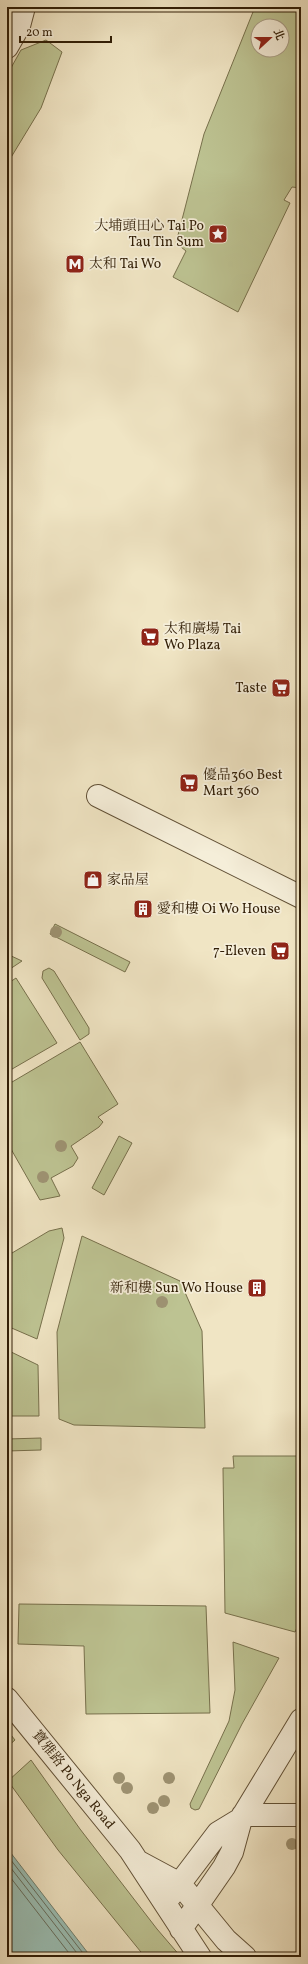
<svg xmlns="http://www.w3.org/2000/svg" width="308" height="1964" font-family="Vollkorn,'Noto Serif TC',serif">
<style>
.green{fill:#bdc392;stroke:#77704c;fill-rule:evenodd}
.water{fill:#9abfb5;stroke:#707f6f}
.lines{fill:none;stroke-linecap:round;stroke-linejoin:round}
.shore{stroke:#666e5e;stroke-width:1}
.minor-casing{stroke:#615036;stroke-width:24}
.minor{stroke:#f5eed9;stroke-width:22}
.tree{fill:#9e9373}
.labels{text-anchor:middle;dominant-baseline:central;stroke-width:3.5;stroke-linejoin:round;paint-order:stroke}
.poi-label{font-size:14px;fill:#311e06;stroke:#f5eed9;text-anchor:start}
.street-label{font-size:14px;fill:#311e06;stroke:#f5eed9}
</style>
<rect width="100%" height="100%" fill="#f0e5c4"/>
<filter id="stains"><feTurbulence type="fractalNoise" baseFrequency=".005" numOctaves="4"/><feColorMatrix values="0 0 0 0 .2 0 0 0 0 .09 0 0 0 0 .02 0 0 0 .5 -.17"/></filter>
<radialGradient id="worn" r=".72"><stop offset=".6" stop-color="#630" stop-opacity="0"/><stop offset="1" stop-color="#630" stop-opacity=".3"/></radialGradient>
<path class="green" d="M255,7H301V188L292,187L284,200L290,203L238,312L173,277L186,251L176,243L204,134ZM258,26H282V50H258Z
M46,40L62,52L41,108L7,164V75L21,50Z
M55,924L130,962L125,972L50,934Z
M7,954L22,961L7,971Z
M49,968L54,971L89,1028V1034L80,1040L42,978L43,971Z
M16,978L57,1043L7,1072V984Z
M80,1042L118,1104L98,1117L103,1122L99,1127L71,1146L78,1158L73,1166L51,1178L60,1196L40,1200L7,1142V1085Z
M119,1136L132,1143L104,1195L92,1188Z
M62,1228L64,1238L37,1339L7,1326V1256L49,1231Z
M82,1236L180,1281L202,1331L205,1428L74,1425L59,1419L57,1332Z
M7,1350L38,1365L39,1416H7Z
M41,1438V1450L7,1451V1439Z
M233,1456H301V1620L295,1632L225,1613L223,1468H234Z
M19,1604L206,1606L210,1713L86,1714L84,1646L18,1644Z
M233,1642L279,1658L242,1724L199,1809L195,1810L191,1808L190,1804L229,1721L235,1690Z
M7,1730L15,1740L7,1747Z
M31,1760L80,1829L157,1929L181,1957H145L58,1850L8,1781Z"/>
<path class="water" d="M7,1848L91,1957H7Z"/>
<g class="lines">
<path class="shore" d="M7,1855L86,1957
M7,1863L80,1957
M7,1873L72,1957"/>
<defs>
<path id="minor" d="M7,47L19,26L24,7
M98,796L301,897
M7,1699L130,1850L200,1957
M243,1815H301
M139,1862L180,1884L226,1940L245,1957
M171,1895L218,1833L241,1819
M181,1929L224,1867L232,1852L241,1819L301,1720"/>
</defs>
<use href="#minor" class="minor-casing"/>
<use href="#minor" class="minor"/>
</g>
<g class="tree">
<circle cx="56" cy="932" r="6"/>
<circle cx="61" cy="1146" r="6"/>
<circle cx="43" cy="1177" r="6"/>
<circle cx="162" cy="1302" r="6"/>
<circle cx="119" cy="1778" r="6"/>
<circle cx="169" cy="1778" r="6"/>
<circle cx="127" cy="1788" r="6"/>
<circle cx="164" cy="1801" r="6"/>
<circle cx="153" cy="1808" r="6"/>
<circle cx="292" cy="1844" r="6"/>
</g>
<defs>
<symbol id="sight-square" viewBox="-11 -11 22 22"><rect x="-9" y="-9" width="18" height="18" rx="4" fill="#8f2418" stroke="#f5eed9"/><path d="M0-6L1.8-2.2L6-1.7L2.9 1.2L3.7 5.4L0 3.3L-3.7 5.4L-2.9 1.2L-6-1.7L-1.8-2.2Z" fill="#fff"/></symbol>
<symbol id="metro-square" viewBox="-11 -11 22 22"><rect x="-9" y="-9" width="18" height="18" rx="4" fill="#8f2418" stroke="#f5eed9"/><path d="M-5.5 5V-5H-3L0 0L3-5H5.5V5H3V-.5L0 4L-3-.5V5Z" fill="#fff"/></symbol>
<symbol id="supermarket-square" viewBox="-11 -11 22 22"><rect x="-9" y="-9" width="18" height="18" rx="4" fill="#8f2418" stroke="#f5eed9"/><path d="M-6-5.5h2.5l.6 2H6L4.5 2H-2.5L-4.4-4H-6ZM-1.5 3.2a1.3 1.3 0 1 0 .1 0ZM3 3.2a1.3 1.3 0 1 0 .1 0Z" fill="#fff"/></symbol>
<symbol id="shop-square" viewBox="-11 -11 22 22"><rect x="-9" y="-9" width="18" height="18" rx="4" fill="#8f2418" stroke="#f5eed9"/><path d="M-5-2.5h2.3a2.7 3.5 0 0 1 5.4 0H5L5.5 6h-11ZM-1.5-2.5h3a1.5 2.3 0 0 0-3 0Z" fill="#fff"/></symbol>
<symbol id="building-square" viewBox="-11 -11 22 22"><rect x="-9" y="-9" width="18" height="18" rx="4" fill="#8f2418" stroke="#f5eed9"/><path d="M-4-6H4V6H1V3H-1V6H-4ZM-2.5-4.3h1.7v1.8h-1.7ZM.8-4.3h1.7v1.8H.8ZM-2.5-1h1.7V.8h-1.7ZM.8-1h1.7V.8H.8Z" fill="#fff"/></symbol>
</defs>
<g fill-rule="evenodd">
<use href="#sight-square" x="207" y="223" width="22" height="22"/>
<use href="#metro-square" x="64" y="253" width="22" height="22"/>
<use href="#supermarket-square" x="139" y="626" width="22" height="22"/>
<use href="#supermarket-square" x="270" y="677" width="22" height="22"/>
<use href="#supermarket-square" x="178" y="772" width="22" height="22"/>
<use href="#shop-square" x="82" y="869" width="22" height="22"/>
<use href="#building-square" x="132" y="898" width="22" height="22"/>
<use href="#supermarket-square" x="269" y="940" width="22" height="22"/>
<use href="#building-square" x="246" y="1277" width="22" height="22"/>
</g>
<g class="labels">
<g class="poi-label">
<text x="204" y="226" text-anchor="end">大埔頭田心 Tai Po<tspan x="204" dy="16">Tau Tin Sum</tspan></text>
<text x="89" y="264">太和 Tai Wo</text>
<text x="164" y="629">太和廣場 Tai<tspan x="164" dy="16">Wo Plaza</tspan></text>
<text x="267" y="688" text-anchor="end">Taste</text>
<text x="203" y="775">優品360 Best<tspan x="203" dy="16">Mart 360</tspan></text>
<text x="107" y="880">家品屋</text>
<text x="157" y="909">愛和樓 Oi Wo House</text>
<text x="266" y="951" text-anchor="end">7-Eleven</text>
<text x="243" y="1288" text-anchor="end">新和樓 Sun Wo House</text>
</g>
<g class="street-label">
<text transform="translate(73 1780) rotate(51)">寶雅路 Po Nga Road</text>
</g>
</g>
<rect width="308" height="1964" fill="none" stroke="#f0e5c4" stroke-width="24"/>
<rect x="8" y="8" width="292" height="1948" fill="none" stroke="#311e06" stroke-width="2"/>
<rect x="12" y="12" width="284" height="1940" fill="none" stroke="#311e06"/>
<g transform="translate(270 38) rotate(68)"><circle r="19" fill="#f5eed9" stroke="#a79b85"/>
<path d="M0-3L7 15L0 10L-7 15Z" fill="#8f2418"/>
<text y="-6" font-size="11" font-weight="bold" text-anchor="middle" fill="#311e06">北</text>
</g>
<path d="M20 36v6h91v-6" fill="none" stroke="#311e06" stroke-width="2"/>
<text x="26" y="36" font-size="12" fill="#311e06" stroke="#f5eed9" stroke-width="3" paint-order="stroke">20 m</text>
<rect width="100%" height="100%" filter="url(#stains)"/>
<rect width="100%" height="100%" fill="url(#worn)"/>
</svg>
